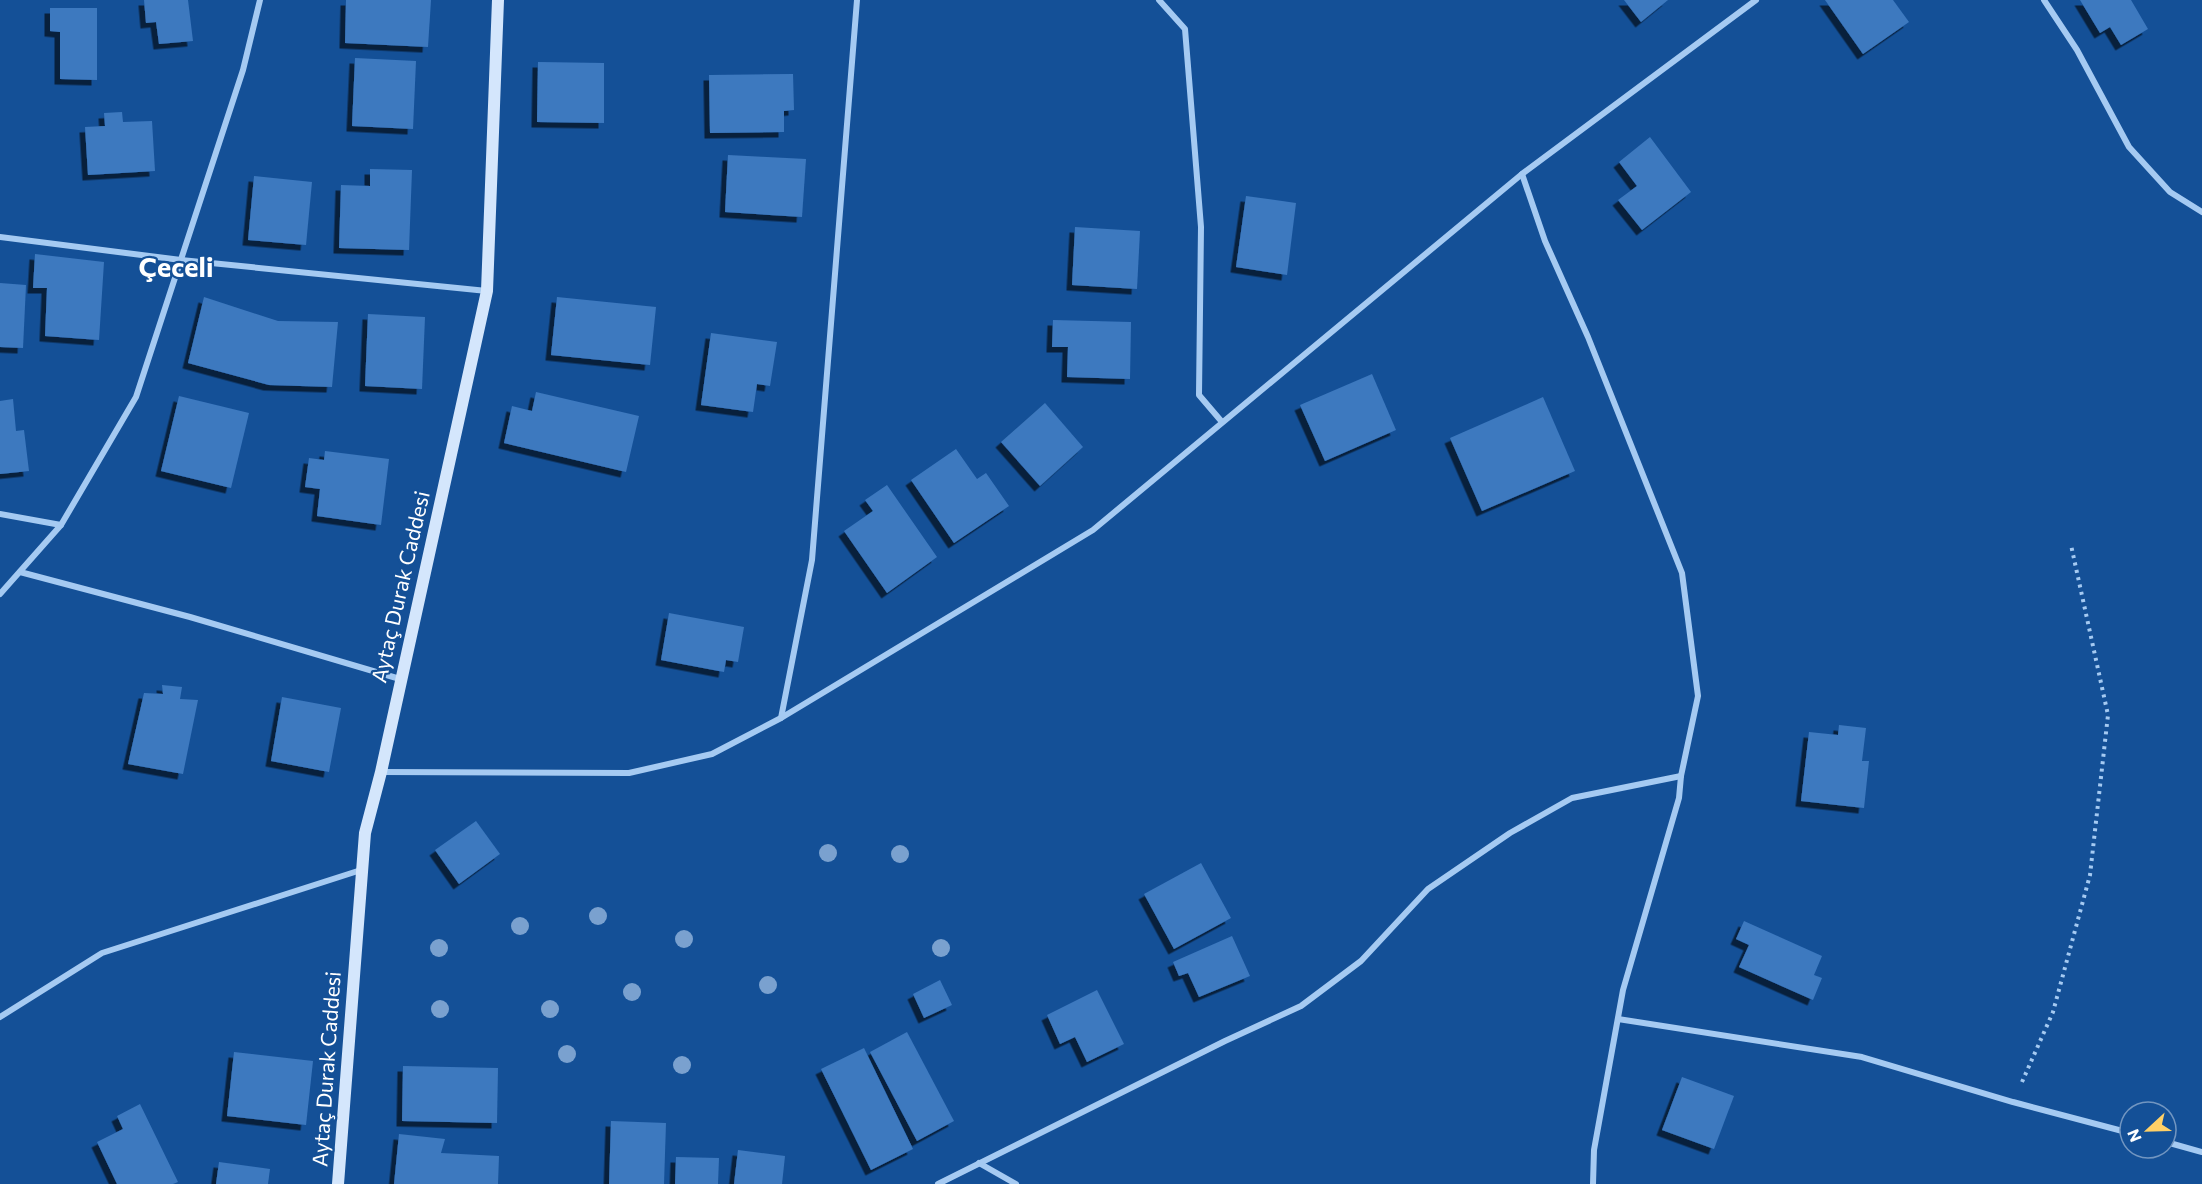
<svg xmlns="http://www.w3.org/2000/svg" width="2202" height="1184" font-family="Commissioner,sans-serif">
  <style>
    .building { fill: #3d79bf; filter: url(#shadow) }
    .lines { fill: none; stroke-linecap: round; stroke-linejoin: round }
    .path { stroke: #a5caf2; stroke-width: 4; stroke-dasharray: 3 4.5; stroke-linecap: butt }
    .street { stroke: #a5caf2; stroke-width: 6 }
    .secondary { stroke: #d4e6fc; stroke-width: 12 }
    .tree { fill: #7aa1cf }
    .labels { text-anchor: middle; stroke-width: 4.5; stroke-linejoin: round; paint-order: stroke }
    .street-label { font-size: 21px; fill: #fff; stroke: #145097 }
    .district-label { font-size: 27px; font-weight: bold; fill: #fff; stroke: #145097 }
  </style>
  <defs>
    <filter id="shadow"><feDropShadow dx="-5.5" dy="5.5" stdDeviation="0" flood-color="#0009"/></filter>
  </defs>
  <rect width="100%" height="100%" fill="#145097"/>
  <g class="building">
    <polygon points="144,0 188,0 193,41 159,44 156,22 146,23"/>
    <polygon points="346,0 431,0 428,47 345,43"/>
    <polygon points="1624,0 1668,0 1641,22"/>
    <polygon points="1825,0 1893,0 1909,22 1863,54"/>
    <polygon points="2080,0 2131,0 2148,29 2121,45 2110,27 2100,33"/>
    <polygon points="50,8 97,8 97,80 60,79 60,32 50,31"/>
    <polygon points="355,58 416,61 413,129 352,126"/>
    <polygon points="538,62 604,63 604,123 537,122"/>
    <polygon points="793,74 794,110 784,111 784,132 710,133 709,75"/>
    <polygon points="122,112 123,122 152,121 155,171 88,175 85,127 105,126 104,113"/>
    <polygon points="1650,137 1691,192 1642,230 1618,200 1637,186 1619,162"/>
    <polygon points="728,155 806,159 802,217 725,212"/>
    <polygon points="370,169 412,170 409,250 339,248 341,185 370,186"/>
    <polygon points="254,176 312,182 306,245 248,240"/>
    <polygon points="1246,196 1296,203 1287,275 1236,267"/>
    <polygon points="1075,227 1140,231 1137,289 1072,285"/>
    <polygon points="35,254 104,262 99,340 45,336 47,288 33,288"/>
    <polygon points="0,283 26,285 23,348 0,347"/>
    <polygon points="204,297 278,321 338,322 332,387 269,385 188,363"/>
    <polygon points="557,297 656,307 650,365 551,355"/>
    <polygon points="368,314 425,317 422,389 365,386"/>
    <polygon points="1053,320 1131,322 1130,379 1067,377 1068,347 1052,347"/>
    <polygon points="711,333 777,342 770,386 757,384 753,412 701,405"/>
    <polygon points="1372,374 1396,430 1325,461 1300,405"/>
    <polygon points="536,392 639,416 626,472 504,443 512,406 532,411"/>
    <polygon points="179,396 249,413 231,488 161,471"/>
    <polygon points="1543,397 1575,471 1482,511 1450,438"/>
    <polygon points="13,399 16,431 24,430 29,471 0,474 0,401"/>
    <polygon points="1045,403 1083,447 1040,486 1001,442"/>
    <polygon points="956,449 977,479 986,473 1009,506 954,543 911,480"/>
    <polygon points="325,451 389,459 381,525 317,516 320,489 305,487 309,458 324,460"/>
    <polygon points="887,485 937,557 887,593 844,531 873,511 865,500"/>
    <polygon points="669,613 744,627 738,662 726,660 724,672 661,660"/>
    <polygon points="162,685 182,687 180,699 198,700 183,774 128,764 144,693 163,694"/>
    <polygon points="282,697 341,708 329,772 271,761"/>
    <polygon points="1839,725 1866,728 1862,761 1869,761 1864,808 1801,801 1809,732 1838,735"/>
    <polygon points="476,821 500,854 459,884 435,850"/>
    <polygon points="1201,863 1231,918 1174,949 1144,894"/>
    <polygon points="1744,921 1822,956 1814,975 1822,978 1813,1000 1739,967 1749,945 1736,939"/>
    <polygon points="1232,936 1250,976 1199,997 1188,973 1179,976 1173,962"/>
    <polygon points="940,980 952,1005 924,1018 913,994"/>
    <polygon points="1097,990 1124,1044 1087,1062 1075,1037 1060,1044 1047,1015"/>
    <polygon points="907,1032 954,1121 917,1141 870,1052"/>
    <polygon points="864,1048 913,1149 871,1170 821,1069"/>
    <polygon points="234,1052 313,1061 306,1125 227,1116"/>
    <polygon points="403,1066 498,1068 497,1123 402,1121"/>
    <polygon points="1682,1077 1734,1096 1714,1149 1662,1130"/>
    <polygon points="140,1104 178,1182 173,1184 117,1184 97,1142 123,1129 117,1116"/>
    <polygon points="611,1121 666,1123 664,1184 609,1184"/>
    <polygon points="399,1134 445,1139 441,1153 499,1156 498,1184 394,1184"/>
    <polygon points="738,1150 785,1156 782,1184 734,1184"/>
    <polygon points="676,1157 719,1158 718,1184 675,1184"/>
    <polygon points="219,1162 270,1169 268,1184 216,1184"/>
  </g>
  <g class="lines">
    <polyline class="path" points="2022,1082 2053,1012 2090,875 2108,715 2071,545"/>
    <g class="street">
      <polyline points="1159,0 1185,29 1201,227 1199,395 1222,422"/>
      <polyline points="2044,0 2077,50 2129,147 2170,192 2202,212"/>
      <polyline points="1522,174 1545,241 1588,337 1682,573 1698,696 1681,776 1679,798 1623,990 1594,1150 1593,1184"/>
      <polyline points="0,237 181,260 487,291"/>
      <polyline points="0,514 61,525"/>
      <polyline points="20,572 190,617 400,679"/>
      <polyline points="0,594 61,525 136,397 243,70 260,0"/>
      <polyline points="781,718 812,560 857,0"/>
      <polyline points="381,772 629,773 712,754 781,718 1093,530 1522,174 1756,0"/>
      <polyline points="0,1017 102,953 361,870"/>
      <polyline points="1618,1019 1862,1057 2013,1102 2130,1133"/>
      <polyline points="2166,1142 2202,1152"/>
      <polyline points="979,1163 1016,1184"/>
      <polyline points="938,1184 1225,1041 1301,1006 1361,961 1428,889 1510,833 1572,798 1681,776"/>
    </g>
    <polyline class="secondary" points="338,1184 365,833 381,772 487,291 498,0"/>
  </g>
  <g class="tree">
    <circle cx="828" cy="853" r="9"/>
    <circle cx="900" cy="854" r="9"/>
    <circle cx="598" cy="916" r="9"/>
    <circle cx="520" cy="926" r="9"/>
    <circle cx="684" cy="939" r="9"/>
    <circle cx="439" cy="948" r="9"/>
    <circle cx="941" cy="948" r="9"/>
    <circle cx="768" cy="985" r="9"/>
    <circle cx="632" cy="992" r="9"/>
    <circle cx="440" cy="1009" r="9"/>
    <circle cx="550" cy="1009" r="9"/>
    <circle cx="567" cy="1054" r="9"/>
    <circle cx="682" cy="1065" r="9"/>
  </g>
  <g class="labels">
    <g class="street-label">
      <text transform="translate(401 587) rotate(-77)" y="7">Aytaç Durak Caddesi</text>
      <text transform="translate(327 1069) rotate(-86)" y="7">Aytaç Durak Caddesi</text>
    </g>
    <g class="district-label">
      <text x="176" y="277">Çeceli</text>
    </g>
  </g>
  <g transform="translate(2148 1130) rotate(248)"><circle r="28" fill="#145097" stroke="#7296c1" stroke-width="1.5"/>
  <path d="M0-4.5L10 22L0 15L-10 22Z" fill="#ffd067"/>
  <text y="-9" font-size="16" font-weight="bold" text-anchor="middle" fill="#ffffff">N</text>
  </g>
</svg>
